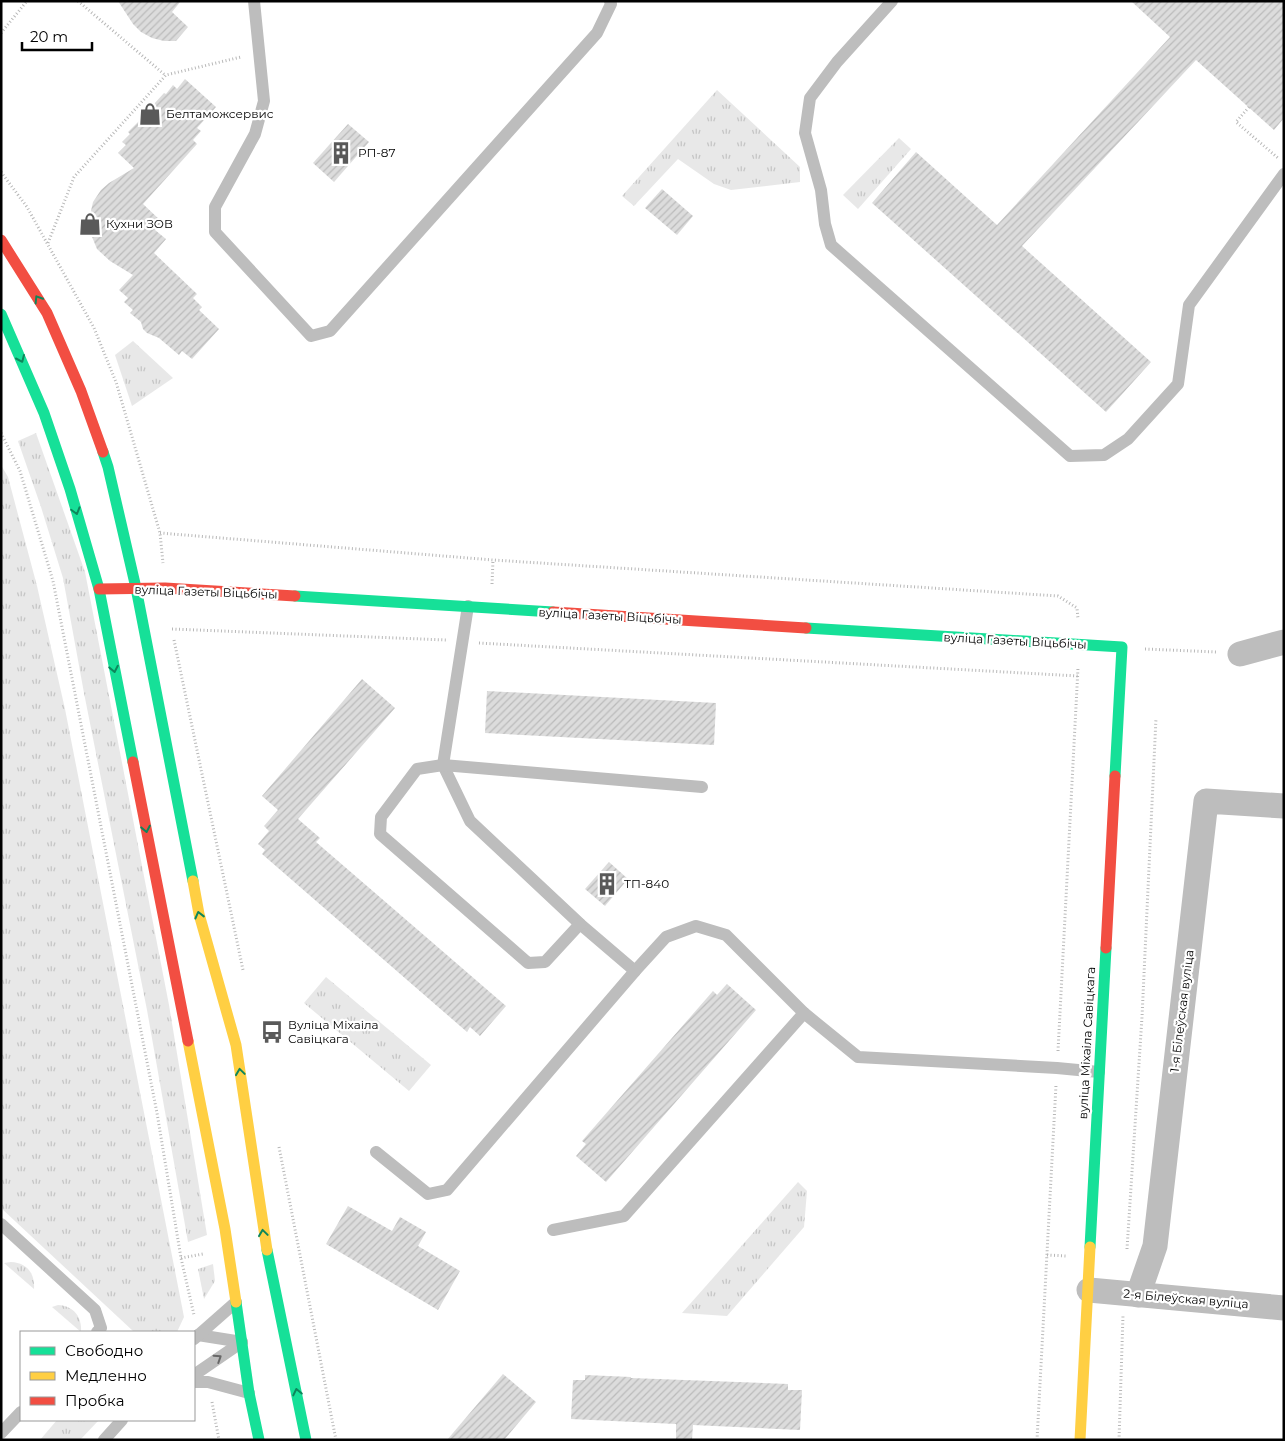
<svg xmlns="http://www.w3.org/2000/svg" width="1285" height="1441" font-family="Montserrat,sans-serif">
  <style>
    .grass { fill: url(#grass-tufts) }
    .building { fill: url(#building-hatch) }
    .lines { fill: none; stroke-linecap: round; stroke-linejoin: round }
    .path { stroke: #b8b8b8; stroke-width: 3; stroke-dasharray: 1 2.5; stroke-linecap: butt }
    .lane { stroke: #bdbdbd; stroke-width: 12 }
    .street { stroke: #bdbdbd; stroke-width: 25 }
    .fast { stroke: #16e098; stroke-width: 11 }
    .slow { stroke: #ffcf43; stroke-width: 11 }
    .jam { stroke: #f24e42; stroke-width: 11 }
    .oneway { stroke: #0d865b }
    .oneway2 { stroke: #686868 }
    .labels { text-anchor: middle; stroke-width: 4.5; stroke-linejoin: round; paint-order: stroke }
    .poi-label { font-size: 12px; fill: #000; stroke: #fff; text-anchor: start }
    .street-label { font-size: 12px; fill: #000; stroke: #fff }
  </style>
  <defs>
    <pattern id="grass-tufts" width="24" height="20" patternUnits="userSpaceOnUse" patternTransform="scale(1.25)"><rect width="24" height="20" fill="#e8e8e8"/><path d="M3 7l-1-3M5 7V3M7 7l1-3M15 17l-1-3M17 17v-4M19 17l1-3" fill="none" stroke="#c5c5c5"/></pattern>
    <pattern id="building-hatch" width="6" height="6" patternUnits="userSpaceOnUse" patternTransform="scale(1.25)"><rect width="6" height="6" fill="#dcdcdc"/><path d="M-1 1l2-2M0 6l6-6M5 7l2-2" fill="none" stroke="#bbb"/></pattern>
  </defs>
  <rect width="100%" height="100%" fill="#fff"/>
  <g class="grass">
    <polygon points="717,90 800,167 800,182 731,190 714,184 678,159 634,206 622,196"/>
    <polygon points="899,138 911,149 858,209 843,195"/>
    <polygon points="133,341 173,378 132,406 115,355"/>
    <polygon points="36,433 85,572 169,1005 207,1235 188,1242 147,1010 84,693 63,578 41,507 18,441"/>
    <polygon points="1,465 8,477 37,586 65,709 184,1317 177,1332 133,1332 133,1331 1,1208"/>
    <polygon points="326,977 431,1065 409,1091 304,1003"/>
    <polygon points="798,1182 807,1191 804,1227 727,1316 682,1313"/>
    <path d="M 11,1262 C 27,1263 35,1273 34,1289 L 4,1263 Z"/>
    <polygon points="213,1264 215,1281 204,1299 198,1269"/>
    <path d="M 58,1305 C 74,1306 82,1317 81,1332 L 52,1307 Z"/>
    <polygon points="57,1420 99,1420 80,1440 40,1440"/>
  </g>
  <g class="building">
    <polygon points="118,1 181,1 172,12 188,27 176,41 164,41 152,38 141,32 133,24"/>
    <polygon points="1131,1 1284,1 1284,118 1274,130 1196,60 1022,246 1151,362 1106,412 872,203 916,152 997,225 1170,37"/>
    <polygon points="185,79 216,107 197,128 201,131 193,140 197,144 143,204 162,222 155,230 166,239 154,253 197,294 193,298 202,307 199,310 219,329 192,359 182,351 179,355 159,338 147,333 143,329 141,322 130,313 133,310 124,302 128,298 119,290 133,275 110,261 97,249 86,222 89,220 93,202 101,190 109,183 134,168 118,153 126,145 122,142 130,134 128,132 139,121 142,112 147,107 154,104 164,93 166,94 173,85 177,89"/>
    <polygon points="348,124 369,142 334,182 313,163"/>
    <polygon points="662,189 693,216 677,235 645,208"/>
    <polygon points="362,679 395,708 298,819 320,838 316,842 506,1006 480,1036 470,1027 467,1032 262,854 265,850 258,844 269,831 264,826 278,810 262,796"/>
    <polygon points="487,691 716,703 714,745 485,733"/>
    <polygon points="609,862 628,879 605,906 585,889"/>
    <polygon points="727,984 756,1010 606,1182 576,1156 586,1144 582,1141 713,991 717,995"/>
    <polygon points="348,1206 392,1231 400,1217 426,1232 418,1246 460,1271 438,1310 326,1244"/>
    <polygon points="503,1374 536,1402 504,1440 447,1440"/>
    <polygon points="585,1375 631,1377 631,1378 788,1384 788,1390 802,1390 800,1430 693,1425 692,1440 676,1440 676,1424 571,1419 573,1380 585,1380"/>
  </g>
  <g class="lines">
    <g class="path">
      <polyline points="78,1 165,75"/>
      <polyline points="1,33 27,1"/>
      <polyline points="1249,107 1236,122 1278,158"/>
      <polyline points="1,172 27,207 94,328 116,382 160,533 163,563"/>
      <polyline points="48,243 74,177 166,75 241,57"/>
      <polyline points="1,433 20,471 53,581 157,1113 181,1258 194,1315"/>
      <polyline points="160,533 493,560 1058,596 1077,608 1078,619"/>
      <polyline points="492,584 493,560"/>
      <polyline points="172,629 446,640"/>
      <polyline points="174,640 243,970"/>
      <polyline points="479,643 1078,676"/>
      <polyline points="1145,649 1216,652"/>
      <polyline points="1058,1051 1078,668"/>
      <polyline points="279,1147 336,1440"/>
      <polyline points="1127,1249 1142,1017 1156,718"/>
      <polyline points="1047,1255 1066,1256"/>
      <polyline points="181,1258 203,1254"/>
      <polyline points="212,1402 219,1440"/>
      <polyline points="1037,1440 1056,1085"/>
      <polyline points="1119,1440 1123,1315"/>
    </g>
    <g class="lane">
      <polyline points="254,1 264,101 255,134 215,207 215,232 311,336 330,331 597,33 611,4 610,1"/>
      <polyline points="892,1 837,62 810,98 805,133 821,190 825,224 831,245 1070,456 1104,455 1128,439 1178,384 1189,305 1284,174"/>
      <polyline points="468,606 443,765 470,821 580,924 635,971"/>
      <polyline points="580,924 545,962 528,963 380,834 381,817 417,769 443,765 702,787"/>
      <polyline points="376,1152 428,1194 447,1190 635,971 666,937 696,926 726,935 804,1013"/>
      <polyline points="1,1224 95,1310 101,1328 97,1332"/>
      <polyline points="553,1230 624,1216 804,1013 858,1057 1057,1068 1099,1072"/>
      <polyline points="198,1335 242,1342"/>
      <polyline points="194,1339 236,1302"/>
      <polyline points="194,1375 242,1342"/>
      <polyline points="194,1382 208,1382 249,1393"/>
      <polyline points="1,1433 21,1412"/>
      <polyline points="104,1440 122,1420"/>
    </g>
    <g class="street">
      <polyline points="1240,654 1284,642"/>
      <polyline points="1089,1290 1284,1308"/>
      <polyline points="1138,1295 1155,1246 1206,801 1284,806"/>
    </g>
    <g class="fast">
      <polyline points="1,314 44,413 70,489 99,589 133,762"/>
      <polyline points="103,452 108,467 136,588 193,881"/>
      <polyline points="295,596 553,612"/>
      <polyline points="806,628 1122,647 1115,776"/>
      <polyline points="1090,1247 1106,948"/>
      <polyline points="267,1250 306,1440"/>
      <polyline points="236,1302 249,1393 259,1440"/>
    </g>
    <g class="slow">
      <polyline points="193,881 199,914 236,1045 267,1250"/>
      <polyline points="188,1041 225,1229 236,1302"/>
      <polyline points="1080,1440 1090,1247"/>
    </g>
    <g class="jam">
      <polyline points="1,240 47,313 81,391 103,452"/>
      <polyline points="99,589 165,588 295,596"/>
      <polyline points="553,612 806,628"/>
      <polyline points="133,762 188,1041"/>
      <polyline points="1106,948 1115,776"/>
    </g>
  </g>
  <defs><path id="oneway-chevron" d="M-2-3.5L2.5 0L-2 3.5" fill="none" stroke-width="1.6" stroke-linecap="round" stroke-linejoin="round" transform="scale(1.25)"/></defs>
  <g class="oneway">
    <use href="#oneway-chevron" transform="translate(38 299) rotate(-122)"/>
    <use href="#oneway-chevron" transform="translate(21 359) rotate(66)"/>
    <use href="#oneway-chevron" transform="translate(76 511) rotate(74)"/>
    <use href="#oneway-chevron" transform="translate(114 669) rotate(79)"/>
    <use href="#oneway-chevron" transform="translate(146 829) rotate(79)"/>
    <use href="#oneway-chevron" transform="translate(199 915) rotate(-104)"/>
    <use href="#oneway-chevron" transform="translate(240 1072) rotate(-98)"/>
    <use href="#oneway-chevron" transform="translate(263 1233) rotate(-98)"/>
    <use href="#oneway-chevron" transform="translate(297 1392) rotate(-102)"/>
  </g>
  <use class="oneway2" href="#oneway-chevron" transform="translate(218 1358) rotate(-33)"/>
  <defs>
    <symbol id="shop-bare" viewBox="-9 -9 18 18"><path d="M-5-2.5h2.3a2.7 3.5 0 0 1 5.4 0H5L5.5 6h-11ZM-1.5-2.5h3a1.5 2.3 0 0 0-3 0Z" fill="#595959" stroke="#fff" stroke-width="2.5" paint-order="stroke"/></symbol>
    <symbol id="building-bare" viewBox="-9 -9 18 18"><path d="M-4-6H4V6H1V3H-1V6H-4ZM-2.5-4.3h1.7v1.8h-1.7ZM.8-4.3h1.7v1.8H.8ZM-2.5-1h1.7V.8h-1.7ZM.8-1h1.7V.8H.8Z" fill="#595959" stroke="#fff" stroke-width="2.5" paint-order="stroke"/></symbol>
    <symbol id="bus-bare" viewBox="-9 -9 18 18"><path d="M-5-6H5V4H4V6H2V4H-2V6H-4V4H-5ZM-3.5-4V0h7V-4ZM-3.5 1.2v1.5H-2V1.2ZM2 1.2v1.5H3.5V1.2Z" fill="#595959" stroke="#fff" stroke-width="2.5" paint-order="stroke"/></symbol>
  </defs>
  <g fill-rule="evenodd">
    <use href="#shop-bare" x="134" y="98" width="32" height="32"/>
    <use href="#building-bare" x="325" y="137" width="32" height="32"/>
    <use href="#shop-bare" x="74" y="208" width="32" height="32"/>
    <use href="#building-bare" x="591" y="868" width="32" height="32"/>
    <use href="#bus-bare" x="256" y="1016" width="32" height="32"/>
  </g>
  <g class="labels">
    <g class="poi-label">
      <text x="166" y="118">Белтаможсервис</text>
      <text x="358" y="157">РП-87</text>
      <text x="106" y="228">Кухни ЗОВ</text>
      <text x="624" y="888">ТП-840</text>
      <text x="288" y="1029">Вуліца Міхаіла<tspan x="288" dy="14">Савіцкага</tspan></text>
    </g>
    <g class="street-label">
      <text transform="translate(206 592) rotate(2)" y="4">вуліца Газеты Віцьбічы</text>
      <text transform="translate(610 616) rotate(3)" y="4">вуліца Газеты Віцьбічы</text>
      <text transform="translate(1015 641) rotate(3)" y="4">вуліца Газеты Віцьбічы</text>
      <text transform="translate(1182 1011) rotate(-83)" y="4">1-я Білеўская вуліца</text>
      <text transform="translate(1087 1043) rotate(-87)" y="4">вуліца Міхаіла Савіцкага</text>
      <text transform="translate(1186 1299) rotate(5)" y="4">2-я Білеўская вуліца</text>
    </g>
  </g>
  <rect width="1285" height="1441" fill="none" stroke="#000000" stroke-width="5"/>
  <rect x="20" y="1331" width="175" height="90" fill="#ffffff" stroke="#999999"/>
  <rect x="30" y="1347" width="25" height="8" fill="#16e098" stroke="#999999"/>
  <text x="65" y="1356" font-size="15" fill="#000000">Свободно</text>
  <rect x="30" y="1372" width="25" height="8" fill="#ffcf43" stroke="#999999"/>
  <text x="65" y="1381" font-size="15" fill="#000000">Медленно</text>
  <rect x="30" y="1397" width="25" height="8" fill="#f24e42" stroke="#999999"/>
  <text x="65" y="1406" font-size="15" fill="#000000">Пробка</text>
  <path d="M22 42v8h70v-8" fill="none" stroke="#000000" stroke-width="2.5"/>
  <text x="30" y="42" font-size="15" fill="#000000" stroke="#ffffff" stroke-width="4" paint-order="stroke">20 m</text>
</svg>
